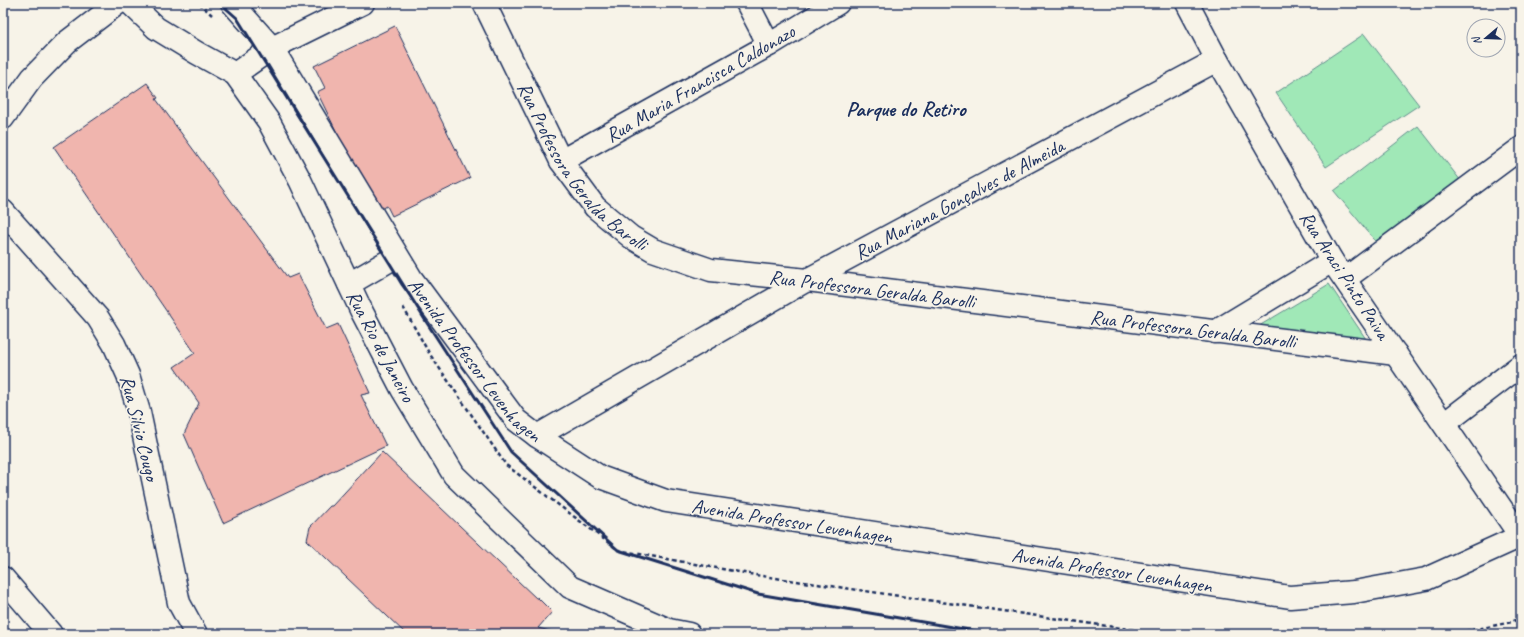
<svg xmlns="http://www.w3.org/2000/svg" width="1524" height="637" font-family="Caveat,sans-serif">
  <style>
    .green { fill: #a0e8b7; stroke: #5e8c8a }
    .building { fill: #f0b5ae; stroke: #1b2f5e }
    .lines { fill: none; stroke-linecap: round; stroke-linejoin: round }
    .street-casing { stroke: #1b2f5e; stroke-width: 25 }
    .path { stroke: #1b2f5e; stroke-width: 2.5; stroke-dasharray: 4 3; stroke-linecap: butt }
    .street { stroke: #f7f3e8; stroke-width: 22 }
    .rail { stroke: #1b2f5e; stroke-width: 3 }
    .labels { text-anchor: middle; stroke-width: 3.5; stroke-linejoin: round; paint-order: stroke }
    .street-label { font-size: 20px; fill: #1b2f5e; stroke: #f7f3e8 }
    .neighbourhood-label { font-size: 21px; font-weight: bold; fill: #1b2f5e; stroke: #f7f3e8 }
  </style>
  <rect width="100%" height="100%" fill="#f7f3e8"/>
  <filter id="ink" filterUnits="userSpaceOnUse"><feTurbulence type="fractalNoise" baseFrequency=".025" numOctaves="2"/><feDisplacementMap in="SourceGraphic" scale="8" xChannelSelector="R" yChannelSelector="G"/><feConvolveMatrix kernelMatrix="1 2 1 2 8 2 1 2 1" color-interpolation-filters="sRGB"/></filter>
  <g filter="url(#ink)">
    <g class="green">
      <polygon points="1364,34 1419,105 1326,167 1276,93"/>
      <polygon points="1418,126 1461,181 1378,244 1334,191"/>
      <polygon points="1329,284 1366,339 1259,326"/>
    </g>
    <g class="building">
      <polygon points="395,26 470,178 392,216 387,206 376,212 317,92 325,88 314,66"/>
      <polygon points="147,83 158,98 156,99 288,278 298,274 326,329 338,324 370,393 361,395 386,446 223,523 184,434 199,403 174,367 195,353 54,147"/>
      <polygon points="382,452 537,599 537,597 552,612 538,628 562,634 406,634 307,540 310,527 330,506 332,506"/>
    </g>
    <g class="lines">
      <defs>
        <g id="street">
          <polyline points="130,3 156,28 197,53 235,74 269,122 300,180 362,312 402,389 454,475 570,587 669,630 689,634"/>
          <path id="s1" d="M 232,3 L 272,48 L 411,278 L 516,420 L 537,436 L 600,477 L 666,501 L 1290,597 L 1354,592 L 1426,579 L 1521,536"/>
          <path id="s2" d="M 484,3 L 561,161 L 595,207 L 631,237 L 653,250 L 711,270 L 807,280 L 1396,354"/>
          <polyline points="747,3 769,45"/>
          <polyline points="1187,3 1217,60 1332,261 1521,537"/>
          <polyline points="235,74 272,48 363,3"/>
          <polyline points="3,118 32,78 67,42 118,3"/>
          <polyline points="561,161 769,45 838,3"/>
          <polyline points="3,211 98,318 114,344 128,375 139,412 179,603 196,634"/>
          <polyline points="1345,279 1521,148"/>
          <polyline points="349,284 397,256"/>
          <polyline points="1215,332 1332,261"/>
          <polyline points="1444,424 1521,365"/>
          <polyline points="537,436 807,280 1217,60"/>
          <polyline points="3,578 51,634"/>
        </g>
      </defs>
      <use href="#street" class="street-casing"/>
      <g class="path">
        <polyline points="199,3 212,15"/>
        <polyline points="403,307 429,353 506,465 618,550 755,575 1162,634"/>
        <polyline points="1452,634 1512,622 1521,617"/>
      </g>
      <use href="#street" class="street"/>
      <polyline class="rail" points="220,3 237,18 427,323 511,452 618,550 758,594 993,634"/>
    </g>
  </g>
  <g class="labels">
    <g class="street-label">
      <text transform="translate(700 83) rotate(-30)" y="7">Rua Maria Francisca Caldonazo</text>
      <text dy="7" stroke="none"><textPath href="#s2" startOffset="193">Rua Professora Geralda Barolli</textPath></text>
      <text transform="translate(959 199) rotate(-28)" y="7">Rua Mariana Gonçalves de Almeida</text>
      <text transform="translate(1345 275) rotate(57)" y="7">Rua Araci Pinto Paiva</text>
      <text transform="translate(872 289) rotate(7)" y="7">Rua Professora Geralda Barolli</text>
      <text transform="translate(1193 329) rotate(7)" y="7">Rua Professora Geralda Barolli</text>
      <text transform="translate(381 346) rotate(62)" y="7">Rua Rio de Janeiro</text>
      <text dy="7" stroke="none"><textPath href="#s1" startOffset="433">Avenida Professor Levenhagen</textPath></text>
      <text transform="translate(140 428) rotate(76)" y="7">Rua Silvio Cougo</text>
      <text transform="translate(792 521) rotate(9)" y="7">Avenida Professor Levenhagen</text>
      <text transform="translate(1112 570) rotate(9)" y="7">Avenida Professor Levenhagen</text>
    </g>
    <g class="neighbourhood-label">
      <text x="906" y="116">Parque do Retiro</text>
    </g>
  </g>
  <rect width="1524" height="637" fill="none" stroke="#f7f3e8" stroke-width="16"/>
  <rect x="8" y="8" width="1508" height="621" fill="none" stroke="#1b2f5e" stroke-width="1.5" filter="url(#ink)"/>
  <g transform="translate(1486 38) rotate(251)"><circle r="19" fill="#f7f3e8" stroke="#9fa5b1"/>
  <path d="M0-3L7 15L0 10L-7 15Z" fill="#1b2f5e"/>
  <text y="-6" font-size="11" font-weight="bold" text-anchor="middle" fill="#1b2f5e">N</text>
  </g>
</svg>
